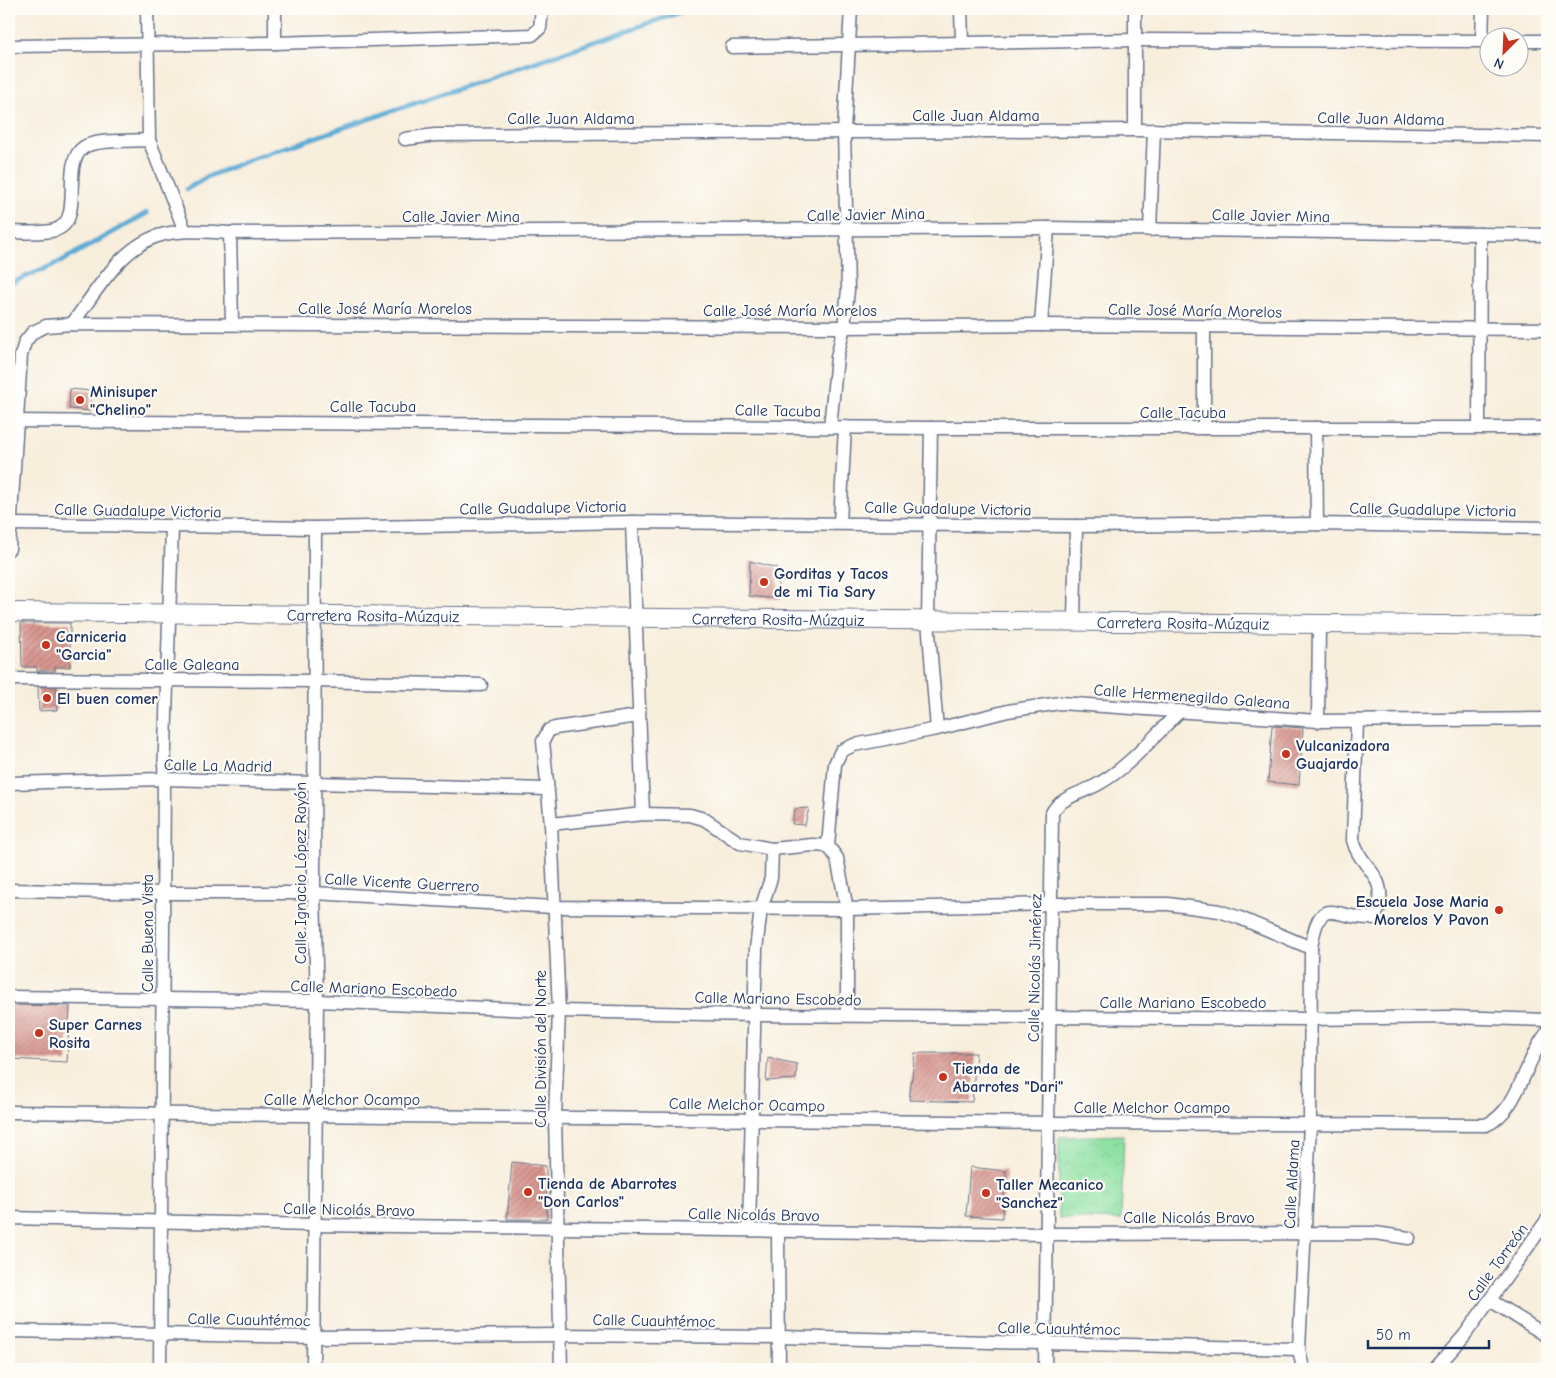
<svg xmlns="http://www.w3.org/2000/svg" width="1556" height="1378" font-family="'Comic Neue',sans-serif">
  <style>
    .park { fill: url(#park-crowns); stroke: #548880 }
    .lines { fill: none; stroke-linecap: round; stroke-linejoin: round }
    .stream { stroke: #5babd6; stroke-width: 5 }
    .building { fill: url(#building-hatch) }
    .street-casing { stroke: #68728a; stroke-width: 15 }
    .secondary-casing { stroke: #68728a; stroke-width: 20 }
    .street { stroke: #fff; stroke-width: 12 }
    .secondary { stroke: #fff; stroke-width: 18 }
    .poi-dot { fill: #c8321e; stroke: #fdfcf7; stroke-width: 2 }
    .labels { text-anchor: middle; stroke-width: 4.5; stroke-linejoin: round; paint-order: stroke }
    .street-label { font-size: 16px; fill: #1b2f5e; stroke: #fdfcf7 }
    .poi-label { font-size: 16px; font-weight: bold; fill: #1b2f5e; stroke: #fdfcf7; text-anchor: start }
  </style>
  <defs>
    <pattern id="park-crowns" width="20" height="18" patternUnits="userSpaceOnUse" patternTransform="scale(1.25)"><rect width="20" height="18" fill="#8de1a2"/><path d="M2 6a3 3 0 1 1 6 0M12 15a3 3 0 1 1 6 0" fill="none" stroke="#79c18e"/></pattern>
    <pattern id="building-hatch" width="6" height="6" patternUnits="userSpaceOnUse" patternTransform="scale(1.25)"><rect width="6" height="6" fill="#d99790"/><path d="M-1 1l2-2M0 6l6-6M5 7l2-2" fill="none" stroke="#af7c79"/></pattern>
  </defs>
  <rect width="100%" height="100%" fill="#fdfcf7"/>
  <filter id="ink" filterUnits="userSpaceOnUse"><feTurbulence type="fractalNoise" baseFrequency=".02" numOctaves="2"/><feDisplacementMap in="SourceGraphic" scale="10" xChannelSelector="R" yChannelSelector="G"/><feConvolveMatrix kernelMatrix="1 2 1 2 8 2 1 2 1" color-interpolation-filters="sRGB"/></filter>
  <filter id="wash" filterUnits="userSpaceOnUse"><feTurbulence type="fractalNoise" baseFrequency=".0096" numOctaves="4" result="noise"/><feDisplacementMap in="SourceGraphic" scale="20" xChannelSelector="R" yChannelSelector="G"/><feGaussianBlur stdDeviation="1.12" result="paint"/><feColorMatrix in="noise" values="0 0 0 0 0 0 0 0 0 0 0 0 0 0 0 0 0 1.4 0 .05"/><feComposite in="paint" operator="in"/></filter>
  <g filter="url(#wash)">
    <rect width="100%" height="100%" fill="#f8eedc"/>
    <polygon class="park" points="1124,1135 1121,1220 1059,1218 1059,1137"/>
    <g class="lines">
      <g class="stream">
        <polyline points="187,189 207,177 249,160 690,9"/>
        <polyline points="9,284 60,262 147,213"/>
      </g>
    </g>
    <g id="blocks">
      <g class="building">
        <polygon points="70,389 92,391 90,411 69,409"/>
        <polygon points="750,561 777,568 779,599 749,596"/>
        <polygon points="21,623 70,623 70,667 55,667 55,671 37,671 37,667 22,667"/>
        <polygon points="38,687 56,687 57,710 39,711"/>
        <polygon points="1272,726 1303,728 1299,785 1268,782"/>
        <polygon points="809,808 805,825 792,824 795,809"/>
        <polygon points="9,1005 70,1006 67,1062 9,1059"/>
        <polygon points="915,1053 976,1053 972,1102 909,1100"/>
        <polygon points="768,1058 797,1064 796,1079 766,1081"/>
        <polygon points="512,1162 546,1166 547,1219 507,1219"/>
        <polygon points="970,1167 1006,1171 1002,1218 966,1216"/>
      </g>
    </g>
  </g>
  <g filter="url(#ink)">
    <use href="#blocks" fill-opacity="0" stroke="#68728a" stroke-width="1"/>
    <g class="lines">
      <defs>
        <g id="street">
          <polyline points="147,9 149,140 185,231"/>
          <polyline points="961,9 962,42"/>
          <polyline points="1482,41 1483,9"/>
          <polyline points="1518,41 1547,41"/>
          <polyline points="275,43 275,9"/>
          <polyline points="9,46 275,43 532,35 540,28 542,9"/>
          <polyline points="732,47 1135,40 1488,41"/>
          <polyline points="1135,130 1135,9"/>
          <polyline points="405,139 435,135 1135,130 1547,136"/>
          <polyline points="1150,230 1154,130"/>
          <path d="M 9,232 C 23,232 42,234 55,230 C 86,221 59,164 84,147 C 96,139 134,141 149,140"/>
          <polyline points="230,233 232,323"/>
          <path d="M 72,324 C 97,291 122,243 165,234 C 186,229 209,232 230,233 L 1048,228 L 1547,235"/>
          <polyline points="1041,325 1048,228"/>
          <polyline points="1204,327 1204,428"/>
          <polyline points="9,421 931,428 1547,428"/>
          <polyline points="830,427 837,357 844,327 848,290 844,131 851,9"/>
          <polyline points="1479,427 1480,234"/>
          <polyline points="931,428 928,621 937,729"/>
          <polyline points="1316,428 1317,524"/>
          <polyline points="632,522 643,814"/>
          <polyline points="840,523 845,427"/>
          <polyline points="10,524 315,528 632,522 1076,526 1317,524 1547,528"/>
          <polyline points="9,549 21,355 25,342 33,332 46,326 72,324 844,327 1041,325 1547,329"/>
          <polyline points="1074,622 1076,526"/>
          <polyline points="9,679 315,681 481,685"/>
          <polyline points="1318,721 1319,623"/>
          <polyline points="9,783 164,779 547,789"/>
          <polyline points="551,824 643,814 690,815 704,819 740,843 772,849"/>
          <polyline points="9,890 164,893 314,893 553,907 847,909 1051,904 1168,904 1219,911 1240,918 1311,948"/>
          <polyline points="9,997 317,1001 559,1011 753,1015 1311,1019 1450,1017 1547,1020"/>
          <polyline points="847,1015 847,909 837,858 828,846 835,764 841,751 854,745 937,729 1008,711 1060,703 1318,721 1547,719"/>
          <path d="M 9,1112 L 1048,1123 L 1486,1125 C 1519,1111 1525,1059 1547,1033"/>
          <polyline points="9,1218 314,1225 1047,1234 1375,1233 1409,1238"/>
          <polyline points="749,1230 756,949 761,909 771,878 772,849 813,845 828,846"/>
          <polyline points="778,1231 779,1369"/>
          <polyline points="1490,1300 1547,1336"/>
          <polyline points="9,1331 314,1337 560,1335 779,1337 1299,1349"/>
          <polyline points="160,1369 164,779 172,527"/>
          <polyline points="313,1369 317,1001 314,893 315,528"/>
          <polyline points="561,1369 555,1117 559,1011 551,824 543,741 549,730 555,728 638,716"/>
          <path d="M 1045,1369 L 1052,813 C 1059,797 1086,792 1100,783 C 1130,766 1155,735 1180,711"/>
          <path d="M 1303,1369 L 1299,1349 L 1310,1123 L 1311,948 C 1320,890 1334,920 1373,918 C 1378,913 1379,908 1380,900 C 1383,873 1358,864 1353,840 L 1357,721"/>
          <polyline points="1435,1369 1464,1336 1547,1220"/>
        </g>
        <g id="secondary">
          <path id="s1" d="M 9,612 L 1547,626"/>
        </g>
      </defs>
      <use href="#street" class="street-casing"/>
      <use href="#secondary" class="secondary-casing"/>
      <use href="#street" class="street"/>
      <use href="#secondary" class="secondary"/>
    </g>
  </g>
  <g class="poi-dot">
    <circle cx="80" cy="400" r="5"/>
    <circle cx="764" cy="582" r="5"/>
    <circle cx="46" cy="645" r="5"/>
    <circle cx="47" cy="698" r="5"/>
    <circle cx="1286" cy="754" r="5"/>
    <circle cx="1499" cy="910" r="5"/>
    <circle cx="39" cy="1033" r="5"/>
    <circle cx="943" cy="1077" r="5"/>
    <circle cx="528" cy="1192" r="5"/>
    <circle cx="986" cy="1193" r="5"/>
  </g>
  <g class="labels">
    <g class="street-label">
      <text x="976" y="121">Calle Juan Aldama</text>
      <text x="571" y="124">Calle Juan Aldama</text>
      <text transform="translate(1381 118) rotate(1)" y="6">Calle Juan Aldama</text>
      <text transform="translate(866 214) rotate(-1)" y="6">Calle Javier Mina</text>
      <text transform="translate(1271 215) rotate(1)" y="6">Calle Javier Mina</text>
      <text x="461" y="222">Calle Javier Mina</text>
      <text x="385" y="314">Calle José María Morelos</text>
      <text x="790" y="316">Calle José María Morelos</text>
      <text transform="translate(1195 310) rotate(1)" y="6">Calle José María Morelos</text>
      <text x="373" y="412">Calle Tacuba</text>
      <text transform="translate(778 410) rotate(1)" y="6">Calle Tacuba</text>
      <text x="1183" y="418">Calle Tacuba</text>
      <text transform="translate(543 507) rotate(-1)" y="6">Calle Guadalupe Victoria</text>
      <text transform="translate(948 508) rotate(1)" y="6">Calle Guadalupe Victoria</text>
      <text transform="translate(1433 509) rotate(1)" y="6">Calle Guadalupe Victoria</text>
      <text transform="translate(138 510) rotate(1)" y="6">Calle Guadalupe Victoria</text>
      <text dy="6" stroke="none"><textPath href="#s1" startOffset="364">Carretera Rosita-Múzquiz</textPath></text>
      <text dy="6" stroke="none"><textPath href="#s1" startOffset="769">Carretera Rosita-Múzquiz</textPath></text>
      <text dy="6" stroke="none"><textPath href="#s1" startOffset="1174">Carretera Rosita-Múzquiz</textPath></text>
      <text x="192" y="670">Calle Galeana</text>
      <text transform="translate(1192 696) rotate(4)" y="6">Calle Hermenegildo Galeana</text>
      <text transform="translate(218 765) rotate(1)" y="6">Calle La Madrid</text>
      <text transform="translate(300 873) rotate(-90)" y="6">Calle Ignacio López Rayón</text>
      <text transform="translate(402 882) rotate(3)" y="6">Calle Vicente Guerrero</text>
      <text transform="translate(147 933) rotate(-90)" y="6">Calle Buena Vista</text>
      <text transform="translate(1034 968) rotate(-89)" y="6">Calle Nicolás Jiménez</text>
      <text transform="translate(374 988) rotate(2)" y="6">Calle Mariano Escobedo</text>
      <text transform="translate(778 998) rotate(1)" y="6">Calle Mariano Escobedo</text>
      <text x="1183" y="1008">Calle Mariano Escobedo</text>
      <text transform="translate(540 1049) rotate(-90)" y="6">Calle División del Norte</text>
      <text x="342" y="1105">Calle Melchor Ocampo</text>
      <text transform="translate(747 1104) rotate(1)" y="6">Calle Melchor Ocampo</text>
      <text x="1152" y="1113">Calle Melchor Ocampo</text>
      <text transform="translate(1291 1184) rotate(-87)" y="6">Calle Aldama</text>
      <text transform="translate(349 1209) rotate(1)" y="6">Calle Nicolás Bravo</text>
      <text transform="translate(754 1214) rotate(1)" y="6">Calle Nicolás Bravo</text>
      <text x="1189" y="1223">Calle Nicolás Bravo</text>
      <text transform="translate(1497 1262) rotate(-54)" y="6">Calle Torreón</text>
      <text transform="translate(249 1319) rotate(1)" y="6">Calle Cuauhtémoc</text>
      <text transform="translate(654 1320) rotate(1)" y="6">Calle Cuauhtémoc</text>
      <text transform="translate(1059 1328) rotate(1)" y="6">Calle Cuauhtémoc</text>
    </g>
    <g class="poi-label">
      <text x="90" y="397">Minisuper<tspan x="90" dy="18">"Chelino"</tspan></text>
      <text x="774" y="579">Gorditas y Tacos<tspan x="774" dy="18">de mi Tia Sary</tspan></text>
      <text x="56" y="642">Carniceria<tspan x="56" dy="18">"Garcia"</tspan></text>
      <text x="57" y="704">El buen comer</text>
      <text x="1296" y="751">Vulcanizadora<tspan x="1296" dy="18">Guajardo</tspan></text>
      <text x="1489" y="907" text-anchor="end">Escuela Jose Maria<tspan x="1489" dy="18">Morelos Y Pavon</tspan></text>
      <text x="49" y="1030">Super Carnes<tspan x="49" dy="18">Rosita</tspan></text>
      <text x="953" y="1074">Tienda de<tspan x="953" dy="18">Abarrotes "Dari"</tspan></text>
      <text x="538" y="1189">Tienda de Abarrotes<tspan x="538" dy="18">"Don Carlos"</tspan></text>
      <text x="996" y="1190">Taller Mecanico<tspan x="996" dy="18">"Sanchez"</tspan></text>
    </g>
  </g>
  <rect width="1556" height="1378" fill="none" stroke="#fdfcf7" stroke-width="30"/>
  <g transform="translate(1504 52) rotate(204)"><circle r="24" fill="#fdfcf7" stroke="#a3aaba"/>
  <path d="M0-4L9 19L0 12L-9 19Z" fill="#c8321e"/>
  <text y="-8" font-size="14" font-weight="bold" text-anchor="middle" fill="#1b2f5e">N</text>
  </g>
  <path d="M1368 1340v8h121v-8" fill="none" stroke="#1b2f5e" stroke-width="2.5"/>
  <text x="1376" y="1340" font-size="15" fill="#1b2f5e" stroke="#fdfcf7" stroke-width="4" paint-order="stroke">50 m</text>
</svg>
